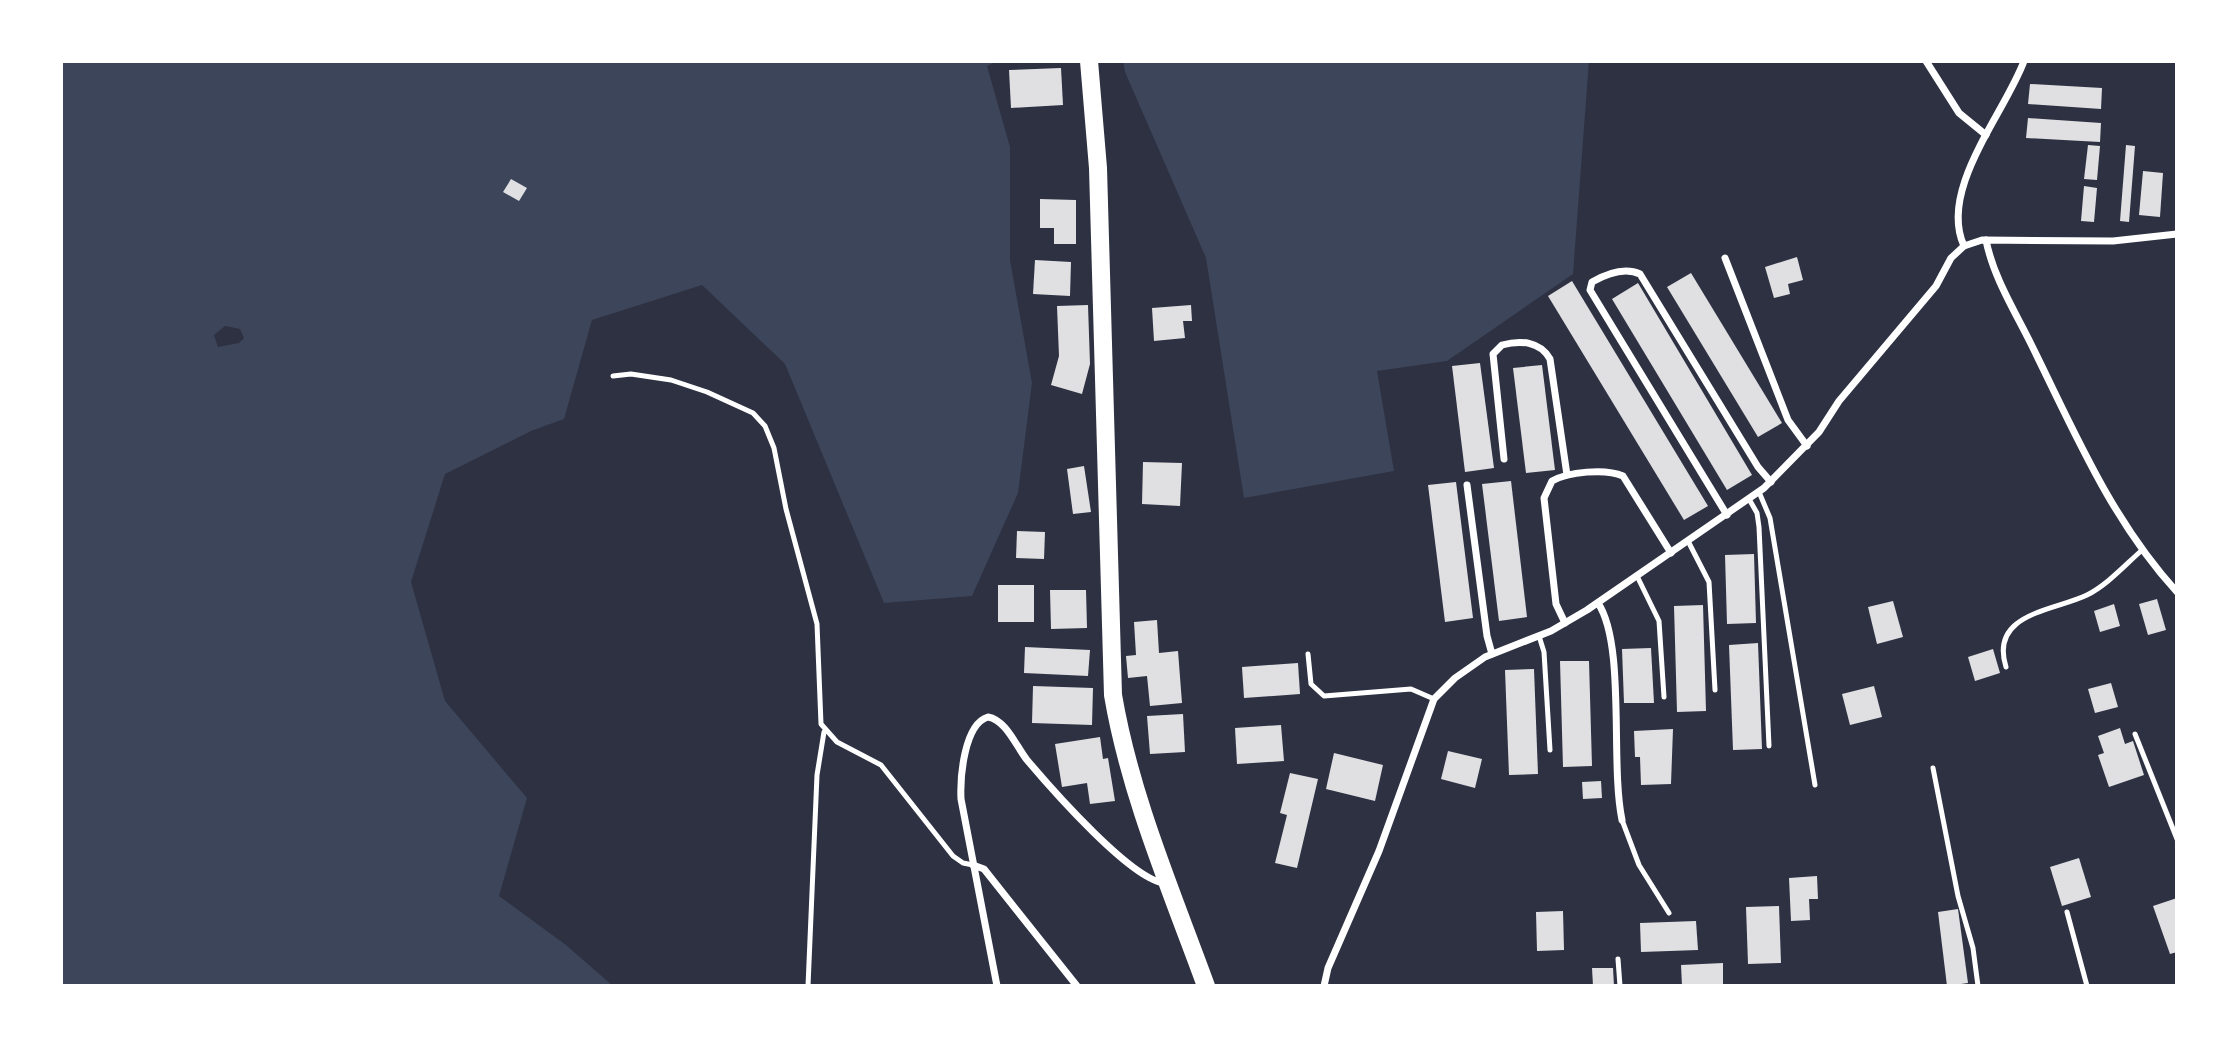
<svg xmlns="http://www.w3.org/2000/svg" width="2238" height="1047" font-family="'Archivo Narrow',sans-serif">
  <style>
    .green { fill: #3c4559; fill-rule: evenodd }
    .building { fill: #e0e0e3 }
    .lines { fill: none; stroke-linecap: round; stroke-linejoin: round }
    .service { stroke: #fff; stroke-width: 5 }
    .minor { stroke: #fff; stroke-width: 7 }
    .primary { stroke: #fff; stroke-width: 18 }
  </style>
  <rect width="100%" height="100%" fill="#2d3142"/>
  <g class="green">
    <path d="M 61,61 L 997,61 L 987,66 L 1010,147 L 1010,260 L 1032,383 L 1018,493 L 972,596 L 884,603 L 785,364 L 702,285 L 592,320 L 564,419 L 531,431 L 445,474 L 411,582 L 445,701 L 527,798 L 499,896 L 566,945 L 613,986 L 61,986 ZM 225,326 L 240,329 L 244,338 L 239,343 L 218,347 L 214,335 Z"/>
    <polygon points="1123,61 1589,61 1573,274 1447,361 1377,371 1394,471 1244,498 1206,258 1125,72"/>
  </g>
  <g class="building">
    <polygon points="1061,68 1063,105 1011,108 1009,70"/>
    <polygon points="2030,84 2102,88 2101,109 2028,104"/>
    <polygon points="2028,118 2101,123 2100,142 2026,138"/>
    <polygon points="2088,145 2100,146 2097,180 2084,179"/>
    <polygon points="2126,145 2135,146 2129,222 2120,221"/>
    <polygon points="2143,171 2163,173 2160,217 2139,215"/>
    <polygon points="511,179 527,188 519,201 503,192"/>
    <polygon points="2084,186 2097,188 2094,222 2081,221"/>
    <polygon points="1040,199 1076,200 1076,244 1054,244 1054,228 1040,228"/>
    <polygon points="1797,257 1803,280 1788,284 1790,294 1774,298 1765,267"/>
    <polygon points="1035,260 1071,262 1070,296 1033,294"/>
    <polygon points="1691,273 1782,423 1758,437 1667,287"/>
    <polygon points="1572,281 1708,506 1684,520 1548,296"/>
    <polygon points="1638,283 1752,475 1727,490 1612,299"/>
    <polygon points="1088,305 1090,364 1082,394 1051,385 1059,356 1057,306"/>
    <polygon points="1191,305 1192,321 1183,321 1185,338 1154,341 1152,308"/>
    <polygon points="1480,363 1494,468 1465,472 1452,366"/>
    <polygon points="1542,365 1555,470 1526,473 1513,368"/>
    <polygon points="1143,462 1182,463 1180,506 1142,504"/>
    <polygon points="1084,466 1091,512 1073,514 1067,469"/>
    <polygon points="1511,481 1527,617 1499,621 1482,484"/>
    <polygon points="1456,482 1473,618 1445,622 1428,485"/>
    <polygon points="1017,531 1045,532 1044,559 1016,558"/>
    <polygon points="1754,554 1756,623 1727,624 1725,555"/>
    <rect x="998" y="585" width="36" height="37"/>
    <polygon points="1050,590 1086,590 1087,628 1051,629"/>
    <polygon points="2157,599 2166,630 2148,635 2139,604"/>
    <polygon points="1893,601 1903,637 1877,644 1868,607"/>
    <polygon points="2114,604 2120,626 2100,632 2094,611"/>
    <polygon points="1703,605 1706,711 1677,712 1674,606"/>
    <polygon points="1157,620 1159,653 1178,651 1182,703 1150,706 1147,676 1128,678 1126,656 1136,655 1134,622"/>
    <polygon points="1758,643 1762,749 1733,750 1729,645"/>
    <polygon points="1025,647 1090,650 1088,676 1024,673"/>
    <polygon points="1651,648 1654,703 1624,703 1622,649"/>
    <polygon points="1993,649 2000,673 1975,681 1968,657"/>
    <polygon points="1560,661 1589,661 1592,766 1563,767"/>
    <polygon points="1298,663 1300,694 1244,698 1242,667"/>
    <polygon points="1534,669 1538,774 1509,775 1505,670"/>
    <polygon points="2111,683 2118,707 2095,713 2088,689"/>
    <polygon points="1033,686 1093,688 1092,725 1032,723"/>
    <polygon points="1874,686 1882,717 1850,725 1842,694"/>
    <polygon points="1183,714 1185,752 1150,754 1147,716"/>
    <polygon points="1281,725 1284,761 1237,764 1235,728"/>
    <polygon points="2120,728 2125,744 2133,741 2144,775 2109,787 2098,755 2104,753 2098,736"/>
    <polygon points="1673,729 1671,784 1641,785 1640,757 1635,757 1634,731"/>
    <polygon points="1100,737 1103,759 1108,758 1115,801 1090,804 1087,783 1062,787 1055,744"/>
    <polygon points="1448,751 1482,759 1475,788 1441,779"/>
    <polygon points="1334,753 1383,765 1375,801 1326,789"/>
    <polygon points="1290,773 1318,779 1297,868 1275,863 1287,815 1280,813"/>
    <polygon points="1601,781 1602,798 1583,799 1582,782"/>
    <polygon points="2079,858 2091,897 2062,906 2050,867"/>
    <polygon points="1817,876 1818,899 1809,899 1810,920 1791,921 1789,878"/>
    <polygon points="2177,898 2177,952 2170,954 2153,906"/>
    <polygon points="1779,906 1781,963 1748,964 1746,907"/>
    <polygon points="1958,909 1968,983 1947,986 1938,912"/>
    <polygon points="1563,911 1564,950 1537,951 1536,912"/>
    <polygon points="1696,921 1698,950 1641,952 1640,923"/>
    <polygon points="1723,963 1723,986 1682,986 1681,965"/>
    <polygon points="1592,968 1613,968 1614,986 1593,986"/>
  </g>
  <g class="lines">
    <g class="service">
      <polyline points="613,376 631,374 671,380 707,392 753,413 765,426 774,448 786,509 817,624 821,724 837,742 881,765 953,856 963,863 973,865"/>
      <polyline points="1759,492 1770,518 1815,785"/>
      <polyline points="1749,499 1757,513 1759,527 1769,746"/>
      <polyline points="1688,541 1709,582 1715,690"/>
      <polyline points="1637,576 1659,621 1664,697"/>
      <polyline points="1539,636 1544,652 1550,750"/>
      <polyline points="1308,654 1311,684 1324,696 1411,689 1434,699"/>
      <path d="M 2006,667 C 1989,613 2054,611 2087,595 C 2107,585 2124,566 2141,551"/>
      <polyline points="2135,734 2177,839"/>
      <polyline points="1933,768 1958,896 1973,948 1978,986"/>
      <polyline points="1622,820 1639,865 1669,913"/>
      <polyline points="2067,912 2087,986"/>
      <polyline points="1618,959 1620,986"/>
      <polyline points="808,986 817,775 824,732"/>
    </g>
    <g class="minor">
      <polyline points="1926,61 1959,113 1986,135"/>
      <path d="M 1986,240 C 1993,277 2016,313 2033,348 C 2075,433 2112,521 2177,592"/>
      <path d="M 1964,246 C 1938,189 2005,113 2024,61"/>
      <polyline points="1725,258 1788,420 1807,446"/>
      <path d="M 1504,459 L 1493,354 L 1502,345 C 1520,340 1540,341 1550,359 L 1567,475"/>
      <polyline points="1467,485 1487,636 1492,654"/>
      <path d="M 1727,515 L 1590,290 L 1592,282 C 1606,274 1625,267 1640,274 L 1758,467 L 1771,482"/>
      <path d="M 1598,603 C 1626,645 1610,763 1622,820"/>
      <path d="M 1565,623 L 1556,604 L 1544,498 L 1552,481 C 1568,472 1605,468 1623,476 L 1671,553"/>
      <polyline points="973,865 984,869 1077,986"/>
      <path d="M 997,986 L 961,799 C 960,778 964,724 988,717 C 1006,720 1016,746 1027,760 C 1049,786 1135,885 1167,883"/>
      <polyline points="1324,986 1328,968 1379,851 1434,699 1455,678 1485,657 1551,631 1587,610 1764,488 1819,432 1839,401 1936,286 1951,258 1964,246 1982,240 2113,241 2177,234"/>
    </g>
    <path class="primary" d="M 1089,61 L 1098,168 L 1113,695 C 1130,795 1171,890 1206,986"/>
  </g>
  <rect width="2238" height="1047" fill="none" stroke="#ffffff" stroke-width="126"/>
</svg>
